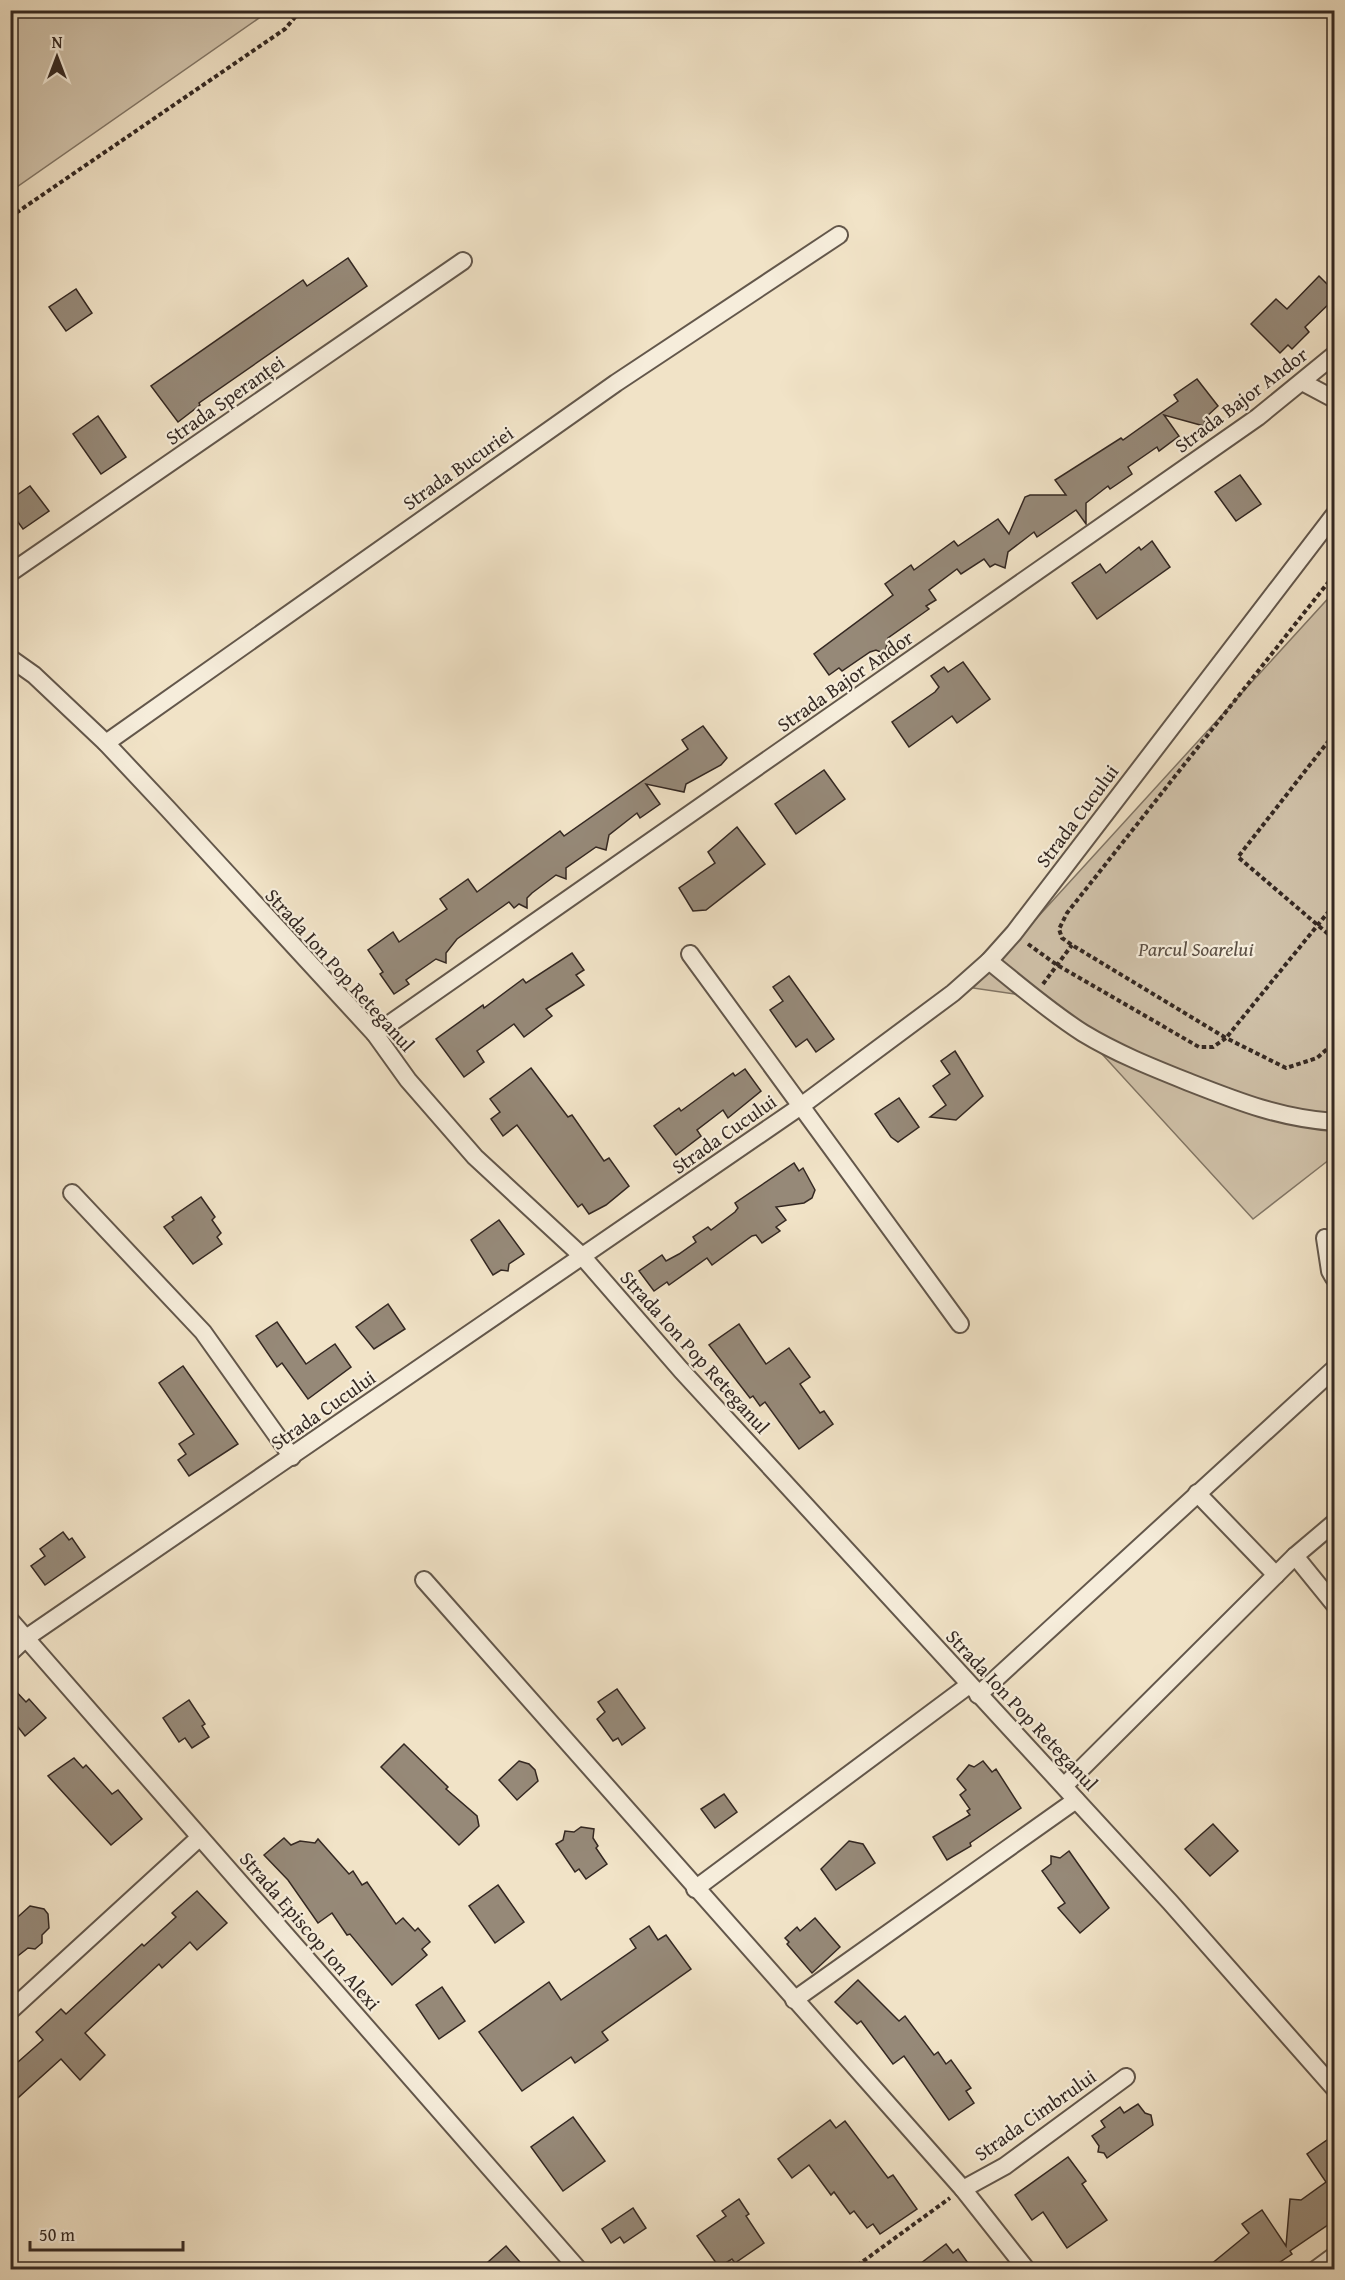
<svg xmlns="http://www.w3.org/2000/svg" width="1345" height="2280" font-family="'Gentium Book Plus',serif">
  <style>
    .green { fill: #d1c3ab; stroke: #827666; stroke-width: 1.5 }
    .building { fill: #968978; stroke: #342822; stroke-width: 1.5 }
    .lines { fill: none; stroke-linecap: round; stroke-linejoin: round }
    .minor-casing { stroke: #63574b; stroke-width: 20 }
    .path { stroke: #342822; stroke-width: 4; stroke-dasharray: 4.5 3; stroke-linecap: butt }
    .minor { stroke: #f6eddb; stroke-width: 16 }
    .labels { text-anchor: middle; stroke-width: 4.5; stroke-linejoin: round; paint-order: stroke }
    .street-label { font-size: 20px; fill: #342822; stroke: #f6eddb }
    .park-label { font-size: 20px; font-style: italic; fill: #5b4f44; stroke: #f6eddb }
  </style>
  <rect width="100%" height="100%" fill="#f1e3c7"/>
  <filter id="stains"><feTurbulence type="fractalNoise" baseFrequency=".00333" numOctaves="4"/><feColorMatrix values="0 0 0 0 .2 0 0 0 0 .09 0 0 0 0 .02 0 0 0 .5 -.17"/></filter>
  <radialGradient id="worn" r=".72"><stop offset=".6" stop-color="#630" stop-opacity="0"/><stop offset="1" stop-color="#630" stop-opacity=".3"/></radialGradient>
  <g class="green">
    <polygon points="11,10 269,10 269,11 11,191"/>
    <polygon points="1334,592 1334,1156 1253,1219 1080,1030 1028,996 973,988"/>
  </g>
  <g class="building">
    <polygon points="348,258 367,286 199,403 200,405 178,422 151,386 303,280 307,286"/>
    <polygon points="1319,276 1335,292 1335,298 1305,327 1309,332 1292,349 1288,345 1280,353 1251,324 1276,299 1287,309"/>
    <polygon points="76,289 92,313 66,331 49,307"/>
    <polygon points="1197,379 1218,406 1205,418 1204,426 1164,415 1179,436 1159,451 1157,447 1128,467 1132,474 1110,489 1108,486 1086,503 1086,524 1076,510 1037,537 1034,532 1008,552 1005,568 995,564 990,567 984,559 961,574 957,569 929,590 936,600 926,606 929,609 888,638 885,654 876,650 870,652 842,671 839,668 829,675 814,654 893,595 885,584 911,565 914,570 954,541 958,546 998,519 1009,534 1025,497 1030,495 1066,495 1055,480 1121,438 1123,440 1178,401 1174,395"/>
    <polygon points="98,416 126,457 101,474 73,434"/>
    <polygon points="1240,475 1261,504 1236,521 1215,492"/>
    <polygon points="30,486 49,511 23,529 10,511 10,500"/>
    <polygon points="1152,541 1170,567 1097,619 1072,583 1100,564 1106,573 1139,547 1141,550"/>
    <polygon points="963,662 990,699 957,723 952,716 909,747 892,722 935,692 939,687 931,676 944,667 948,672"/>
    <polygon points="703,726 727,758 721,765 686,784 684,792 646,784 660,804 640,818 637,813 609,835 606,850 596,847 566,868 566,879 556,875 532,893 527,898 527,908 519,904 514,908 509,902 457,939 446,953 446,963 436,959 406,980 409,984 394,994 380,974 383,972 368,950 393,932 399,942 447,909 440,899 468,879 477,892 560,831 564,836 688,749 682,740"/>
    <polygon points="824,770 845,799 796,834 775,804"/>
    <polygon points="737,827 765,864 706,910 693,911 679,888 715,863 708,852"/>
    <polygon points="572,953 584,970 576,975 584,985 546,1009 552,1016 524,1037 514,1024 477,1051 484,1062 464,1077 436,1039 483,1005 484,1008 523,979 526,983"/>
    <polygon points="789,976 834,1039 816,1052 807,1039 796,1047 770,1010 783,1001 773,987"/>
    <polygon points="955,1051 983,1096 956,1120 930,1117 946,1105 933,1086 950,1074 941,1061"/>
    <polygon points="531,1068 568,1117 572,1115 604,1161 609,1158 629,1186 606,1205 589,1214 582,1204 578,1207 517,1125 503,1136 491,1119 500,1112 490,1099"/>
    <polygon points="745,1069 761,1091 728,1118 723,1110 697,1130 701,1136 676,1155 654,1126 679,1108 681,1111 733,1073 735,1076"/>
    <polygon points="899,1098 919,1127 898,1142 891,1137 875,1114"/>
    <polygon points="794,1163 799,1171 803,1168 815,1190 812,1198 804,1203 776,1207 786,1220 776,1227 780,1231 762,1243 756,1235 752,1236 712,1265 707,1258 669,1285 667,1282 654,1291 639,1271 662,1255 666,1261 679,1254 696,1242 693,1237 708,1227 711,1230 735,1212 738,1208 735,1203"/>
    <polygon points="201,1197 215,1217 212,1220 221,1233 217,1237 222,1244 193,1264 164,1227 174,1220 172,1217"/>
    <polygon points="499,1220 524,1254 509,1264 508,1271 501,1270 493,1275 471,1240"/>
    <polygon points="388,1304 405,1329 374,1349 356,1327"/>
    <polygon points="277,1322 306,1364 335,1344 351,1367 308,1399 282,1363 277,1367 256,1336"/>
    <polygon points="739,1324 766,1364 789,1348 810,1377 800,1384 820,1413 824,1411 833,1424 799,1449 765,1402 760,1406 753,1396 750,1398 709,1345"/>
    <polygon points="183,1366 238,1444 189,1476 178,1460 186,1454 179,1444 194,1434 159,1383"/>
    <polygon points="63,1532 69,1540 72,1538 85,1557 45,1585 31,1566 45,1556 40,1549"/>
    <polygon points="10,1685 26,1702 29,1699 46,1718 25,1736 18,1727 10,1733"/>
    <polygon points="617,1689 645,1728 622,1745 618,1738 613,1741 597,1719 605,1712 598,1702"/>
    <polygon points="189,1700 205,1724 202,1726 209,1737 192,1748 185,1738 179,1742 163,1718"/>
    <polygon points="404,1744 448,1787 446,1789 477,1816 479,1826 459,1845 381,1767"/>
    <polygon points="74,1758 83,1768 86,1765 112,1794 118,1790 142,1819 111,1845 48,1776"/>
    <polygon points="519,1761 529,1764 535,1770 538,1781 517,1800 499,1780"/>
    <polygon points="983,1761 992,1772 996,1769 1021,1808 970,1843 971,1846 947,1860 933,1837 970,1815 967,1811 970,1809 960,1795 966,1790 957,1779 969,1765 974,1767"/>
    <polygon points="724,1794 737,1812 715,1828 701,1809"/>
    <polygon points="1213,1824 1238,1851 1210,1876 1185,1849"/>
    <polygon points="581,1827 594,1829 593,1838 598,1846 596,1848 607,1864 586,1879 579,1869 575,1872 556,1844 563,1840 565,1831 574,1832"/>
    <polygon points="284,1838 291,1845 300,1841 315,1843 318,1839 349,1874 353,1871 362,1885 367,1882 396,1924 403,1918 415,1931 418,1928 430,1942 422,1949 427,1955 392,1985 350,1934 347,1935 332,1913 318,1923 288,1880 264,1855"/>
    <polygon points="849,1841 863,1844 875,1863 836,1890 821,1869"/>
    <polygon points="1069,1851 1109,1908 1080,1933 1058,1908 1065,1903 1042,1871 1051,1864 1051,1856 1060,1858"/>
    <polygon points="498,1885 524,1922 495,1943 469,1906"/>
    <polygon points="197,1891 227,1923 197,1950 190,1942 162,1968 159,1964 85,2033 105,2055 80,2080 61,2059 10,2105 10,2069 43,2040 36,2032 61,2009 66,2014 142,1944 144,1946 176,1917 172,1913"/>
    <polygon points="30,1906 44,1909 48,1914 49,1928 42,1935 42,1943 35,1949 28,1948 10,1962 10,1924"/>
    <polygon points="815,1918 840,1947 812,1973 787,1944 789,1942 785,1938 797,1927 800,1931"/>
    <polygon points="649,1926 658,1940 666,1935 691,1969 602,2032 608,2040 575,2063 571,2057 522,2091 479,2032 549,1982 561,2000 636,1948 630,1939"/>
    <polygon points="858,1980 899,2021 905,2016 934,2055 938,2052 946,2064 951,2060 971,2088 966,2091 974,2103 949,2120 904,2056 893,2064 861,2021 857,2024 835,2002"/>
    <polygon points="442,1987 465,2021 439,2039 416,2005"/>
    <polygon points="1138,2104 1145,2113 1151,2115 1153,2125 1107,2158 1104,2153 1098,2152 1099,2146 1092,2136 1105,2127 1101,2121 1120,2107 1124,2113"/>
    <polygon points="573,2117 605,2161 563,2191 531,2147"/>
    <polygon points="830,2120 836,2128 845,2121 888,2178 893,2175 917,2209 880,2234 873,2224 867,2228 854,2211 850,2214 834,2192 831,2195 809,2165 792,2178 778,2159"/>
    <polygon points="1327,2140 1335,2150 1335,2220 1290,2251 1292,2254 1271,2268 1267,2263 1258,2270 1204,2270 1249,2233 1242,2224 1262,2210 1286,2246 1290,2199 1301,2200 1326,2182 1307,2154"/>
    <polygon points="1068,2157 1086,2181 1082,2184 1107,2220 1067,2248 1043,2212 1032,2220 1015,2195"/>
    <polygon points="739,2199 749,2214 746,2216 764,2243 735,2263 732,2259 719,2267 697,2236 726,2216 722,2211"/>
    <polygon points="633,2208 646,2228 624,2243 620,2237 611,2243 602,2229"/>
    <polygon points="946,2244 953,2253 958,2249 973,2270 912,2270"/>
    <polygon points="506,2246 527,2270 479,2270"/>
  </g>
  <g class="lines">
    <defs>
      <g id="minor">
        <polyline points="1304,383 1334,399"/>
        <polyline points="10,573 463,261"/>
        <polyline points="10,658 34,675 106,743 168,809 375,1034 408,1080 475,1157 582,1256 681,1370 1170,1902 1334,2088"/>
        <polyline points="106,743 616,383 839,235"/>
        <polyline points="690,954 960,1324"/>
        <path d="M 989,961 C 1020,986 1050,1012 1083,1033 C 1116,1053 1151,1067 1186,1081 C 1237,1101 1279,1118 1334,1122"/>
        <polyline points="375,1034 1258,417 1334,355"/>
        <polyline points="72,1193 203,1332 292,1457"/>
        <polyline points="1325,1238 1330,1271 1334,1278"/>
        <polyline points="1197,1493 1276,1575"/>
        <polyline points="1295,1556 1334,1604"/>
        <polyline points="424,1580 963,2189"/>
        <polyline points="10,1620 579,2270"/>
        <polyline points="10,1653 26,1638 801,1106 953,993 989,961 1014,933 1334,515"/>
        <polyline points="978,1695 1334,1369"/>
        <polyline points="1064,1786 1295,1556 1334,1523"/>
        <polyline points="695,1889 969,1685"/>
        <polyline points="794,2000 1076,1800"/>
        <polyline points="10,2011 199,1838"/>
        <polyline points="1027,2270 963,2189 1005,2166 1126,2077"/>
        <polyline points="1315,2270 1334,2256"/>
      </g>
    </defs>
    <use href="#minor" class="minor-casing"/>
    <g class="path">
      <polyline points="10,217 285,29 301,10"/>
      <polyline points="1334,575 1067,913 1059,929 1062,938 1072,945 1226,1038 1334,905"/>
      <polyline points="1334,734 1238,857 1334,939"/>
      <polyline points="1028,944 1057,965 1199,1047 1213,1047 1226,1038 1286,1068 1317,1058 1334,1043"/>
      <polyline points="1043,984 1072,945"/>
      <polyline points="851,2270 950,2198"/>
    </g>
    <use href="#minor" class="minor"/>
  </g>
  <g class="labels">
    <g class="street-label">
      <text transform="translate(225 400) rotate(-35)" y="7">Strada Speranței</text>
      <text transform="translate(1241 400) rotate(-37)" y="7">Strada Bajor Andor</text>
      <text transform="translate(458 468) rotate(-35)" y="7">Strada Bucuriei</text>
      <text transform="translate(845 681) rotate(-35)" y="7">Strada Bajor Andor</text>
      <text transform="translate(1077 816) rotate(-53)" y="7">Strada Cucului</text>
      <text transform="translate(340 970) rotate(48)" y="7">Strada Ion Pop Reteganul</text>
      <text transform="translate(724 1134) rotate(-35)" y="7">Strada Cucului</text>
      <text transform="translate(695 1352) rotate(48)" y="7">Strada Ion Pop Reteganul</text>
      <text transform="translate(323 1410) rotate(-35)" y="7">Strada Cucului</text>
      <text transform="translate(1022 1710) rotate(47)" y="7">Strada Ion Pop Reteganul</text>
      <text transform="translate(310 1931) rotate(49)" y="7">Strada Episcop Ion Alexi</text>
      <text transform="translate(1035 2115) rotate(-35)" y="7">Strada Cimbrului</text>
    </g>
    <g class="park-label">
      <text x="1196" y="956">Parcul Soarelui</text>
    </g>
  </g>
  <rect width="1345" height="2280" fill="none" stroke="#f1e3c7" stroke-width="36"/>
  <rect x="12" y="12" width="1321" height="2256" fill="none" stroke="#342822" stroke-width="3"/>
  <rect x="18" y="18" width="1309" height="2244" fill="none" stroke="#342822" stroke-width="1.5"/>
  <g transform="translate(57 57)" stroke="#f6eddb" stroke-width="4.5" paint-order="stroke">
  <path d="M0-4.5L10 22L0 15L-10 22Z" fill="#342822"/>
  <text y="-9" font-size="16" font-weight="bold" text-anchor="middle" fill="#342822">N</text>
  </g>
  <path d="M30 2241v9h153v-9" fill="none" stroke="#342822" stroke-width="3"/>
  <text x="39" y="2241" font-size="18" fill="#342822" stroke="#f6eddb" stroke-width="4.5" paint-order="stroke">50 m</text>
  <rect width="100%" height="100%" filter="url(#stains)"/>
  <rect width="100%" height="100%" fill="url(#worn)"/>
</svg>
